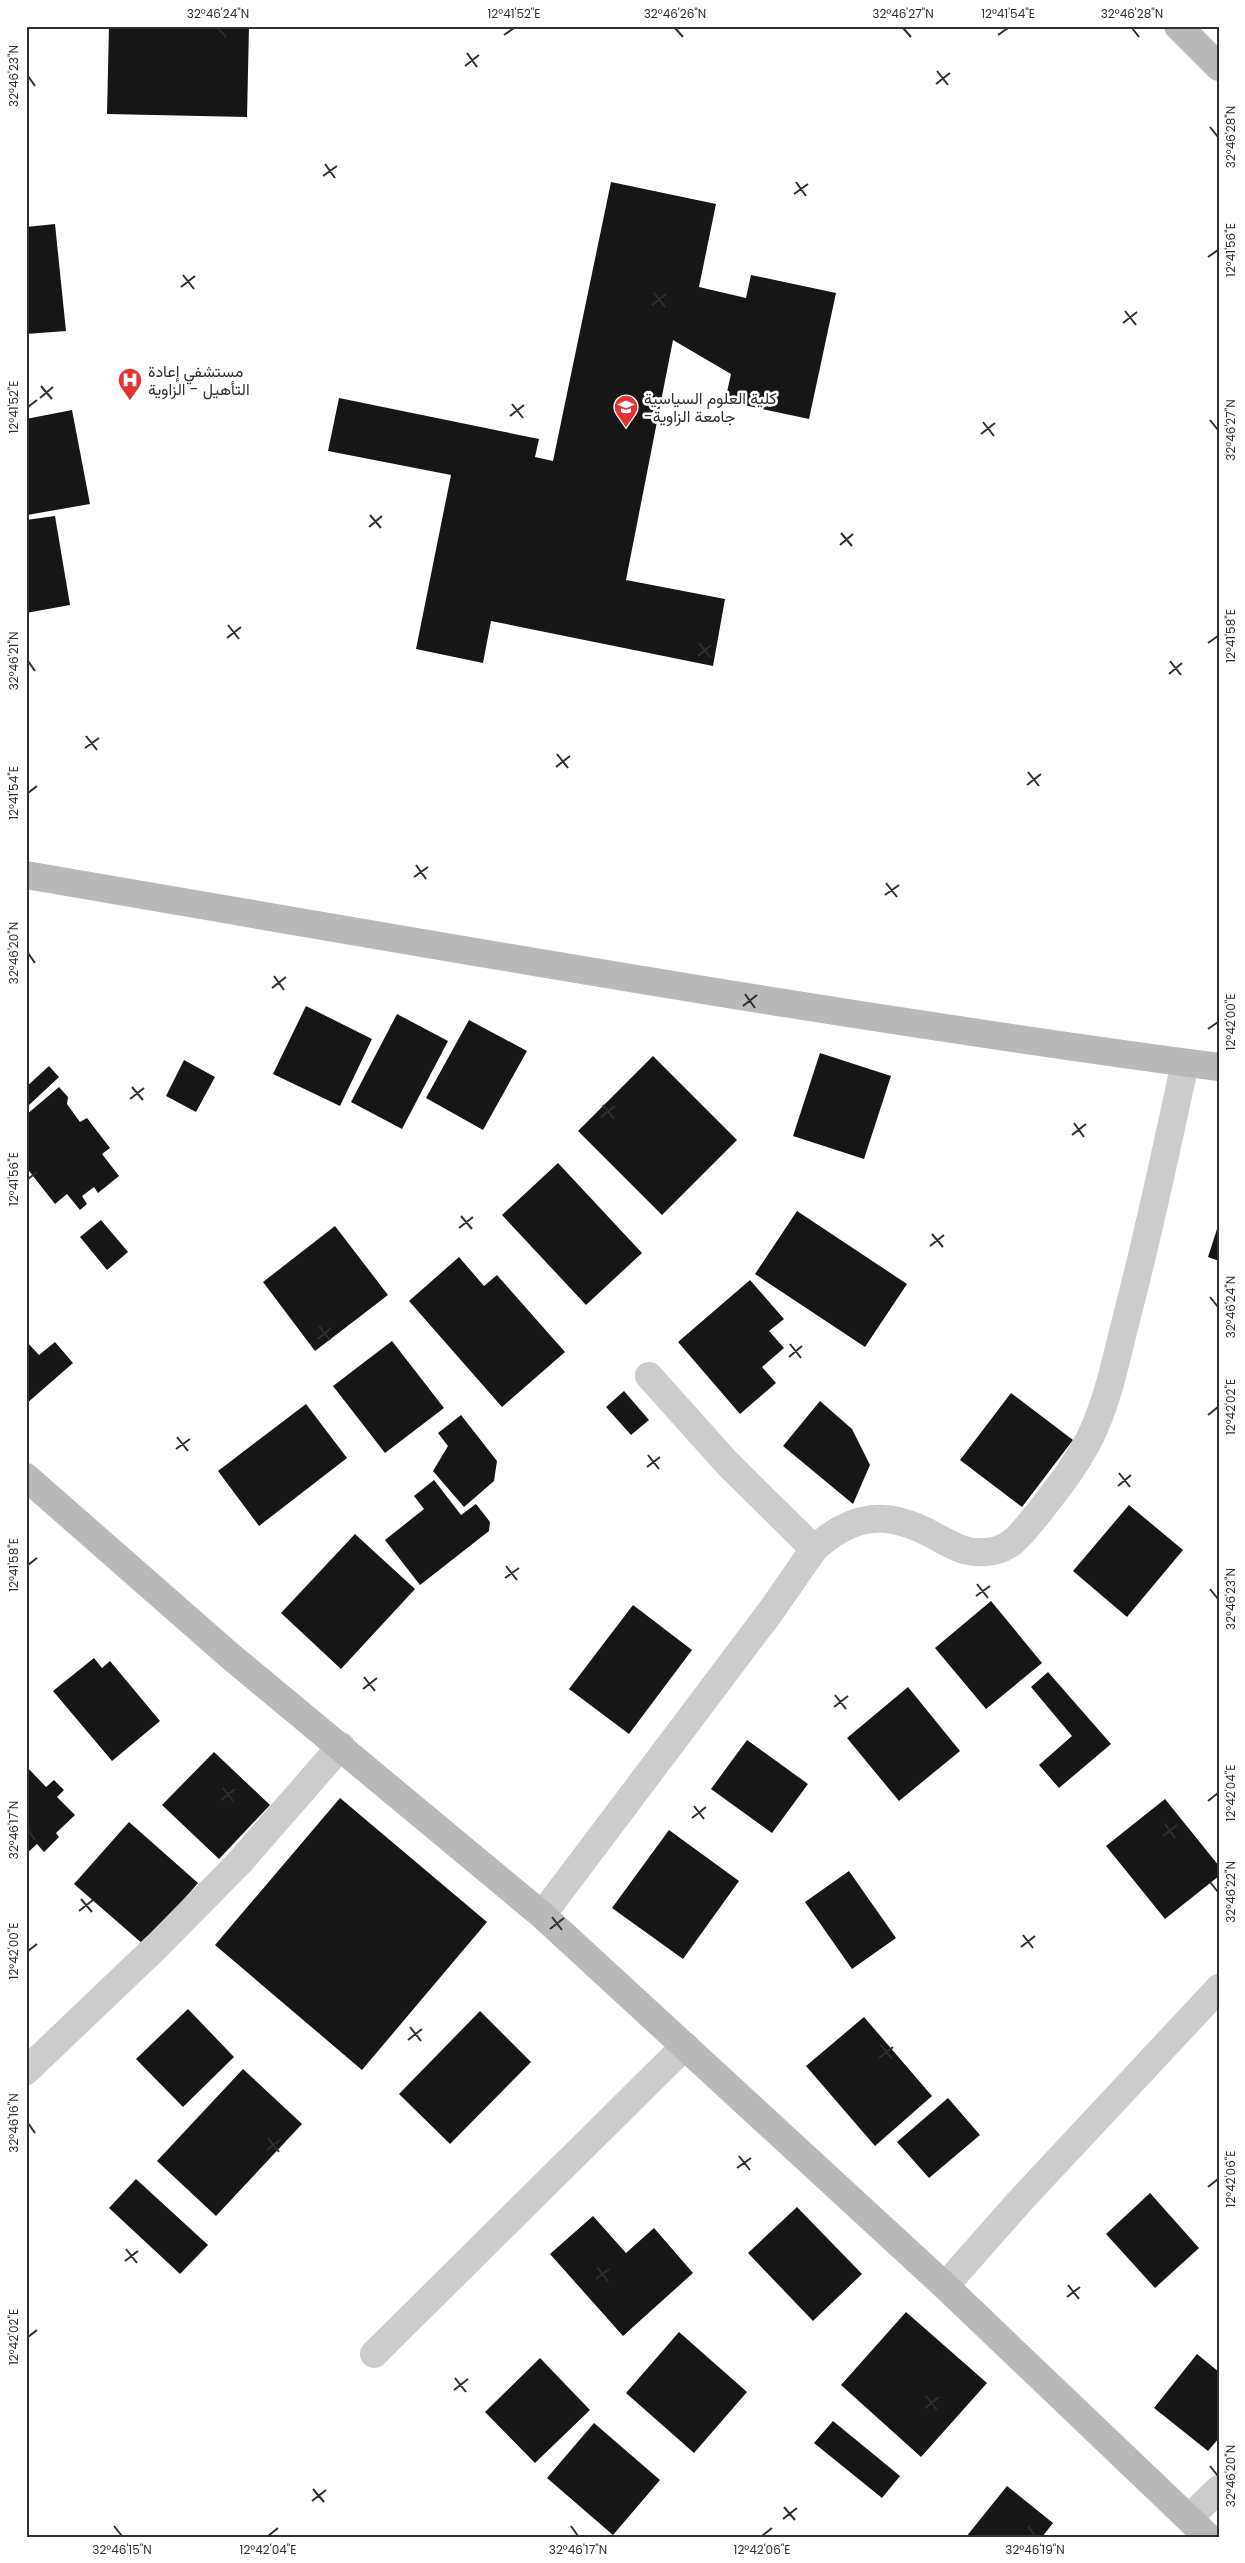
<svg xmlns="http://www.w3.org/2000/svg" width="1245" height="2563" font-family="Poppins,Vazirmatn,sans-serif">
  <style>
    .building { fill: #161616 }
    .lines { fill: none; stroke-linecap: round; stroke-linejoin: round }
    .street { stroke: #ccc; stroke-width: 28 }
    .secondary { stroke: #b9b9b9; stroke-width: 28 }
    .ticks { fill: none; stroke: #2f2f2f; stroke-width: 2 }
    .labels { text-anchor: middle; stroke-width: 5; stroke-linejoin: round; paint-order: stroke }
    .poi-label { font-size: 16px; fill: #2f2f2f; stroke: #fff; text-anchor: start }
    .neatline { fill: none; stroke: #2f2f2f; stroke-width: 2 }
    .ticks-label { font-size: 12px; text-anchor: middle; fill: #2f2f2f }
  </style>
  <rect width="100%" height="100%" fill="#fff"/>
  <g class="building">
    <polygon points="109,26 249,26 247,117 107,114"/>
    <polygon points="611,182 716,204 699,287 746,298 751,275 836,293 809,419 725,401 731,374 673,340 626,580 725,599 713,666 491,621 483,663 416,649 451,475 328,451 339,398 539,439 535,457 553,461"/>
    <polygon points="55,224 66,331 26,334 26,227"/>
    <polygon points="72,410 90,504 27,515 26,419"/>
    <polygon points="55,516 70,605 26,613 26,520"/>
    <polygon points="306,1006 372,1039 340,1106 273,1074"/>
    <polygon points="397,1014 448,1041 402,1129 351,1102"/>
    <polygon points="469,1020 527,1051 483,1130 426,1098"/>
    <polygon points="820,1053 891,1076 864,1159 793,1136"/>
    <polygon points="653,1056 737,1140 662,1215 578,1131"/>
    <polygon points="184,1060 215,1077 196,1112 166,1096"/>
    <polygon points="49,1066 59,1077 28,1106 26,1087"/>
    <polygon points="59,1087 68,1097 67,1104 80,1122 87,1118 110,1148 102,1154 119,1176 98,1193 94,1187 82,1196 87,1204 80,1210 67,1194 55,1204 26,1167 26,1115"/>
    <polygon points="558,1163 642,1253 586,1305 502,1215"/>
    <polygon points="797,1211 907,1284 865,1347 755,1274"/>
    <polygon points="101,1220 128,1252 107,1270 80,1237"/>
    <polygon points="335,1226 388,1295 315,1351 263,1282"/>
    <polygon points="1218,1226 1219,1226 1219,1261 1208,1257"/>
    <polygon points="459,1257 484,1286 497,1275 565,1352 502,1407 409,1301"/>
    <polygon points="750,1280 784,1319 769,1331 784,1348 762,1367 776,1383 740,1414 678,1342"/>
    <polygon points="26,1341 39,1355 55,1342 73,1363 26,1404"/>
    <polygon points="392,1341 444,1408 385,1453 333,1386"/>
    <polygon points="624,1391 649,1420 631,1435 606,1407"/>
    <polygon points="1011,1393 1073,1440 1022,1507 960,1460"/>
    <polygon points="820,1401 852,1429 870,1465 853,1504 783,1446"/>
    <polygon points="306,1404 347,1458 259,1526 218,1471"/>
    <polygon points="461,1415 497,1461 494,1481 464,1507 433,1471 448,1446 438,1433"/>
    <polygon points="434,1480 461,1515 476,1504 490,1522 489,1531 420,1585 385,1540 424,1509 414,1496"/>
    <polygon points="1129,1505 1183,1550 1127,1617 1073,1571"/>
    <polygon points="355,1534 415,1589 341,1669 281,1613"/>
    <polygon points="991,1601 1042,1663 986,1709 935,1648"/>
    <polygon points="633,1605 692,1650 629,1734 569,1689"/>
    <polygon points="94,1658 102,1668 110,1661 160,1721 112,1761 53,1691"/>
    <polygon points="1048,1672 1111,1744 1059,1788 1039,1765 1072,1736 1031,1687"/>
    <polygon points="908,1687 960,1751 899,1801 847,1738"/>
    <polygon points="747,1740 808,1784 772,1833 711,1789"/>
    <polygon points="214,1752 270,1805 219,1859 162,1805"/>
    <polygon points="26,1766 46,1787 54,1780 64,1790 57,1797 75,1815 56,1833 59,1837 44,1852 37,1844 26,1854"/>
    <polygon points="340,1798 487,1922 362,2070 215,1945"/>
    <polygon points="1165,1799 1219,1866 1219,1876 1165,1919 1106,1846"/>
    <polygon points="129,1822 198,1883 144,1945 74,1884"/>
    <polygon points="669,1830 739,1881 683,1959 612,1908"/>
    <polygon points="849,1871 896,1938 852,1969 805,1902"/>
    <polygon points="188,2009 234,2057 183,2107 136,2059"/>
    <polygon points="480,2011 531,2062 450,2144 399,2094"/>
    <polygon points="864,2017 932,2096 875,2146 806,2066"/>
    <polygon points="243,2069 302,2124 216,2216 157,2161"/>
    <polygon points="948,2098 980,2135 929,2178 897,2142"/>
    <polygon points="136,2179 208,2245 180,2274 109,2208"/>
    <polygon points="1150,2193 1199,2248 1155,2288 1106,2234"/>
    <polygon points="797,2207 862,2274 813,2321 748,2253"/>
    <polygon points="593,2216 626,2253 654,2228 693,2273 623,2336 550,2254"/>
    <polygon points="906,2312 987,2383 921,2457 841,2385"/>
    <polygon points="679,2332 747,2392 694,2453 626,2393"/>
    <polygon points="1197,2354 1219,2372 1219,2438 1208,2451 1154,2408"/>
    <polygon points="540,2358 590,2410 535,2463 485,2412"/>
    <polygon points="833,2421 900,2476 882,2498 814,2443"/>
    <polygon points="594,2423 660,2480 613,2535 547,2478"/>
    <polygon points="1007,2486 1053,2523 1042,2537 966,2537"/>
  </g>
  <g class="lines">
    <g class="street">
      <path d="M 814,1549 C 852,1514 886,1510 931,1534 C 950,1544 964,1554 986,1552 C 1010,1551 1022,1533 1036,1516 C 1058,1488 1080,1461 1094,1429 C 1110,1393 1117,1354 1127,1316 C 1149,1232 1167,1147 1185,1063"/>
      <polyline points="542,1915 771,1611 814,1549 728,1464 649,1376"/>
      <polyline points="26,2071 157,1946 239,1863 341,1746"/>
      <polyline points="945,2286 1020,2201 1219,1988"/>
      <polyline points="374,2354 685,2046"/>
      <polyline points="1189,2518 1219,2489"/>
    </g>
    <g class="secondary">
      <polyline points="1178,26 1219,67"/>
      <path d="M 26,875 C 423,943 820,1014 1219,1067"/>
      <polyline points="26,1477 229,1655 542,1915 945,2286 1208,2537"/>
    </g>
  </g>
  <path class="ticks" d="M 218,28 L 226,37M 675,28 L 683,37M 903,28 L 911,37M 1132,28 L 1139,37M 504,35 L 514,28M 998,35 L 1008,28M 467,53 L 477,67M 465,66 L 479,55M 937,71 L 948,85M 28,76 L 35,86M 936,84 L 950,73M 1210,127 L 1218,137M 325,164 L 335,178M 323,176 L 337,166M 796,182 L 806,196M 794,194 L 808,184M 1208,257 L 1218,250M 183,275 L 194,289M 181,287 L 195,276M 654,293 L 665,307M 652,305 L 666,294M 1125,311 L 1136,325M 1123,323 L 1137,312M 41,386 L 52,399M 40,398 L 53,387M 512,404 L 523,418M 28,407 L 37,400M 510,416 L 524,405M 1210,420 L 1218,430M 983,422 L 994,436M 981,434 L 995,423M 370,515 L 381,528M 369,527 L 382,516M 841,533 L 852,546M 840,545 L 853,534M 228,625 L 239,639M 227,638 L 241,627M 699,643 L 710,657M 1208,643 L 1218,636M 698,656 L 711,645M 28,661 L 35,671M 1170,661 L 1181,675M 1169,674 L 1182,663M 86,736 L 97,750M 85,748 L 99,738M 557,754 L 568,768M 556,767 L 570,756M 1028,772 L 1039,786M 1027,785 L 1041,774M 28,793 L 37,786M 416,865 L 426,879M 414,877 L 428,867M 886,883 L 897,897M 885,895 L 899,885M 28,953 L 35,963M 274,976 L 284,990M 272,988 L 286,977M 745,994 L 755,1008M 743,1006 L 757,995M 1208,1029 L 1218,1022M 132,1087 L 143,1100M 130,1099 L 144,1088M 603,1105 L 614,1119M 601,1117 L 615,1106M 1074,1123 L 1084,1137M 1072,1135 L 1086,1124M 28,1179 L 37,1172M 461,1216 L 472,1229M 459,1228 L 473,1217M 932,1234 L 943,1247M 930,1246 L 944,1235M 1210,1297 L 1218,1307M 319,1326 L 330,1340M 318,1339 L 331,1328M 790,1344 L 801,1358M 789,1357 L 802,1346M 1208,1415 L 1218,1407M 177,1437 L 188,1451M 176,1449 L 190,1439M 648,1455 L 659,1469M 647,1467 L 660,1457M 1119,1473 L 1130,1487M 1118,1486 L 1131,1475M 28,1565 L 37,1558M 506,1566 L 517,1580M 505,1578 L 519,1568M 977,1584 L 988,1598M 1210,1589 L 1218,1599M 976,1596 L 990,1586M 364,1677 L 375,1691M 363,1689 L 377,1678M 835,1695 L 846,1709M 834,1707 L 848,1696M 223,1788 L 233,1801M 221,1800 L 235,1789M 1208,1801 L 1218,1793M 694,1806 L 704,1819M 692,1818 L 706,1807M 1165,1824 L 1175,1838M 28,1830 L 35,1840M 1163,1836 L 1177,1825M 1210,1882 L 1218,1892M 81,1899 L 92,1912M 79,1911 L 93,1900M 552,1917 L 562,1930M 550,1929 L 564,1918M 1023,1935 L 1033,1948M 1021,1947 L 1035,1936M 28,1951 L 37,1944M 410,2027 L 421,2041M 408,2040 L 422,2029M 881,2045 L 892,2059M 879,2058 L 893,2047M 28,2123 L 35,2133M 268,2138 L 279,2152M 267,2150 L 280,2140M 739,2156 L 750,2170M 737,2168 L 751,2158M 1208,2187 L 1218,2179M 126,2249 L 137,2263M 125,2261 L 138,2251M 597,2267 L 608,2281M 596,2279 L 609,2269M 1068,2285 L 1079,2299M 1067,2297 L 1080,2287M 28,2337 L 37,2330M 455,2378 L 466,2392M 454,2390 L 468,2379M 926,2396 L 937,2410M 925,2408 L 939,2397M 1210,2466 L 1218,2476M 313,2489 L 324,2502M 312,2501 L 326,2490M 784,2507 L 795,2520M 783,2519 L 797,2508M 114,2526 L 122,2536M 571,2526 L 578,2536M 1028,2526 L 1035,2536M 268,2536 L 278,2528M 762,2536 L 772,2528"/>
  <defs>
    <symbol id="hospital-pin" viewBox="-11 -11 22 30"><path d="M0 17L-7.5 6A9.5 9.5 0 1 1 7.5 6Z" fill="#e53234" stroke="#fff"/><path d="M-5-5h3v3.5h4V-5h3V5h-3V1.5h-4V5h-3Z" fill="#fff"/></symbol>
    <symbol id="university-pin" viewBox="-11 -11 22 30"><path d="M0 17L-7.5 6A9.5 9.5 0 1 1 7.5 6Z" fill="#e53234" stroke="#fff"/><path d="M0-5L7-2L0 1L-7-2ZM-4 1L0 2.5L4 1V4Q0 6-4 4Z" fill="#fff"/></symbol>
  </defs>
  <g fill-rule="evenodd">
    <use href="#hospital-pin" x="116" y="366" width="28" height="38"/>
    <use href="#university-pin" x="612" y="393" width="28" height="38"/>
  </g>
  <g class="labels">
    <g class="poi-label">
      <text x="148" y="377">مستشفي إعادة<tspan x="148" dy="18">التأهيل - الزاوية</tspan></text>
      <text x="644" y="404">كلية العلوم السياسية<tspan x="644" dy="18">-جامعة الزاوية</tspan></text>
    </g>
  </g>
  <rect width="1245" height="2563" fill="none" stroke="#ffffff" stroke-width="55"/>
  <rect x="28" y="28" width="1190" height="2508" class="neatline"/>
  <g class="ticks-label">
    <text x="218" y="18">32°46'24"N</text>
    <text x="514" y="18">12°41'52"E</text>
    <text x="675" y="18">32°46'26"N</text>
    <text x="903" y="18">32°46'27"N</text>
    <text x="1008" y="18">12°41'54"E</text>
    <text x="1132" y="18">32°46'28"N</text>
    <text transform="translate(14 76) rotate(-90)" y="4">32°46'23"N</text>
    <text transform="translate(1231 137) rotate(-90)" y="4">32°46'28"N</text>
    <text transform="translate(1231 250) rotate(-90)" y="4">12°41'56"E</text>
    <text transform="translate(14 407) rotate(-90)" y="4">12°41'52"E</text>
    <text transform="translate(1231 430) rotate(-90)" y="4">32°46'27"N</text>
    <text transform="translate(1231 636) rotate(-90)" y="4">12°41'58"E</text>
    <text transform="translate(14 661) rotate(-90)" y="4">32°46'21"N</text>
    <text transform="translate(14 793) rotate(-90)" y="4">12°41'54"E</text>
    <text transform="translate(14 953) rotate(-90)" y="4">32°46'20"N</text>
    <text transform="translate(1231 1022) rotate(-90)" y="4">12°42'00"E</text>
    <text transform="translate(14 1179) rotate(-90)" y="4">12°41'56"E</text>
    <text transform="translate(1231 1307) rotate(-90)" y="4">32°46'24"N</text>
    <text transform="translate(1231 1407) rotate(-90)" y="4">12°42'02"E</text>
    <text transform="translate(14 1565) rotate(-90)" y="4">12°41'58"E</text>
    <text transform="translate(1231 1599) rotate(-90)" y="4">32°46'23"N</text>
    <text transform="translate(1231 1793) rotate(-90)" y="4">12°42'04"E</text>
    <text transform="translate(14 1830) rotate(-90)" y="4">32°46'17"N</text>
    <text transform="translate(1231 1892) rotate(-90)" y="4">32°46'22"N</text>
    <text transform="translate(14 1951) rotate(-90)" y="4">12°42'00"E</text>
    <text transform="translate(14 2123) rotate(-90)" y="4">32°46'16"N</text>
    <text transform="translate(1231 2179) rotate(-90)" y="4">12°42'06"E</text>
    <text transform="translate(14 2337) rotate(-90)" y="4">12°42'02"E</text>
    <text transform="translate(1231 2476) rotate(-90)" y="4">32°46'20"N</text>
    <text x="122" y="2554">32°46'15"N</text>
    <text x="268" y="2554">12°42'04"E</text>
    <text x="578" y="2554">32°46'17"N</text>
    <text x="762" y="2554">12°42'06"E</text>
    <text x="1035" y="2554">32°46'19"N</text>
  </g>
</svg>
